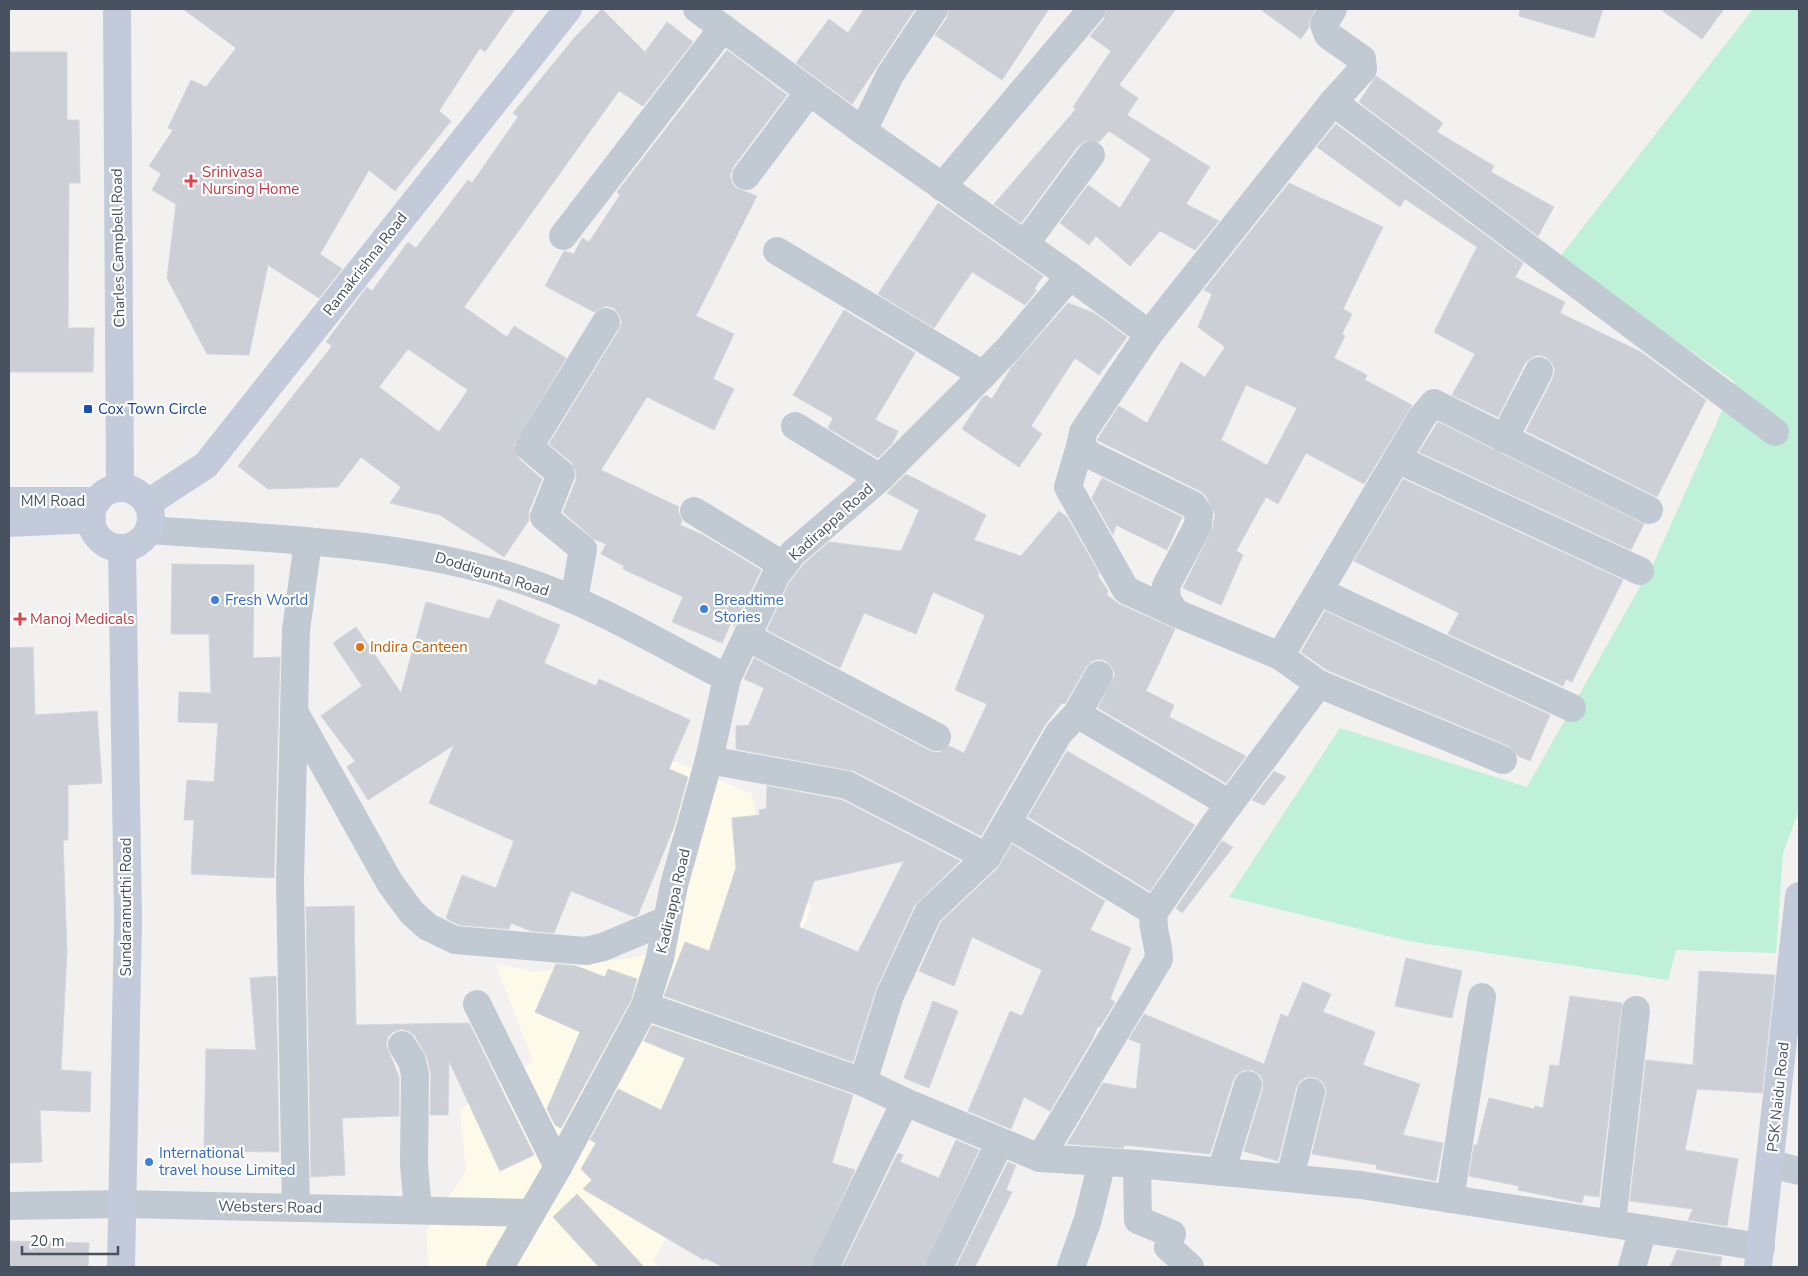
<svg xmlns="http://www.w3.org/2000/svg" width="1808" height="1276" font-family="'Nunito Sans',sans-serif">
  <style>
    .commercial { fill: #fdfaea }
    .green { fill: #bef1d8 }
    .building { fill: #cccfd6; stroke: #d4d6dc; fill-rule: evenodd }
    .lines { fill: none; stroke-linecap: round; stroke-linejoin: round }
    .street { stroke: #c1c9d3; stroke-width: 28 }
    .secondary { stroke: #c3cbda; stroke-width: 28 }
    .health-dot { fill: #e0444e; stroke: #fff; stroke-width: 2 }
    .transit-dot { fill: #1a4fb4; stroke: #fff; stroke-width: 2 }
    .shop-dot { fill: #3f7fe0; stroke: #fff; stroke-width: 2 }
    .food-dot { fill: #e8710a; stroke: #fff; stroke-width: 2 }
    .labels { text-anchor: middle; stroke-width: 4.5; stroke-linejoin: round; paint-order: stroke }
    .health-label { font-size: 15px; fill: #be3a42; stroke: #fff; text-anchor: start }
    .street-label { font-size: 15px; fill: #47515f; stroke: #fff }
    .transit-label { font-size: 15px; fill: #164399; stroke: #fff; text-anchor: start }
    .shop-label { font-size: 15px; fill: #366cbe; stroke: #fff; text-anchor: start }
    .food-label { font-size: 15px; fill: #c56008; stroke: #fff; text-anchor: start }
  </style>
  <rect width="100%" height="100%" fill="#f3f1f0"/>
  <polygon class="commercial" points="646,750 752,794 769,889 812,907 788,962 737,939 698,1029 748,1046 691,1196 653,1261 659,1267 429,1267 426,1231 466,1171 460,1110 533,1061 495,963 534,972 655,954 679,840 618,814"/>
  <polygon class="green" points="1753,9 1799,9 1799,810 1783,853 1776,953 1676,950 1668,980 1408,941 1229,897 1340,728 1527,787 1654,562 1735,382 1559,258"/>
  <g class="building">
    <polygon points="183,9 515,9 485,52 480,48 439,111 451,121 395,191 369,170 320,254 342,269 319,298 268,265 249,355 207,354 167,278 176,204 152,190 161,174 149,166 173,130 168,128 191,80 206,87 236,48"/>
    <path d="M 602,9 L 645,52 L 667,22 L 693,42 L 643,106 L 619,91 L 464,307 L 507,337 L 514,326 L 566,358 L 514,445 L 519,459 L 542,479 L 529,511 L 529,520 L 504,557 L 440,515 L 390,503 L 401,487 L 361,457 L 338,487 L 268,489 L 238,466 L 332,346 L 326,342 L 367,287 L 372,291 L 408,242 L 416,248 L 468,180 L 472,183 L 518,117 L 513,113 L 575,37 ZM 408,349 L 468,390 L 439,432 L 379,387 Z"/>
    <polygon points="864,9 915,9 852,104 796,63 829,19 848,33"/>
    <polygon points="949,9 1049,9 1002,80 935,35 947,18"/>
    <polygon points="1107,9 1176,9 1119,85 1138,98 1127,115 1210,167 1186,204 1219,221 1195,250 1160,231 1130,266 1096,236 1089,245 1060,223 1088,185 1120,208 1151,159 1109,131 1099,142 1085,141 1078,146 1021,223 994,204 1076,109 1073,107 1111,51 1090,36 1104,19"/>
    <polygon points="1260,9 1315,9 1309,22 1309,27 1301,39"/>
    <polygon points="1520,9 1603,9 1594,38 1519,16"/>
    <polygon points="1660,9 1724,9 1702,39"/>
    <polygon points="727,50 787,95 733,167 730,175 732,183 736,188 757,196 696,316 734,334 713,379 734,389 714,430 647,397 601,470 679,507 678,511 682,521 680,525 703,535 761,570 734,627 734,616 722,643 672,622 683,597 623,569 624,566 601,554 606,544 594,539 563,512 576,480 576,471 571,462 549,444 619,330 622,322 619,314 614,308 606,306 594,312 545,286 564,251 574,254 582,238 589,242 620,195 617,192"/>
    <polygon points="9,52 67,52 67,120 79,120 80,183 69,183 68,328 94,328 93,372 9,372"/>
    <polygon points="1376,76 1443,123 1437,132 1494,166 1491,172 1554,207 1538,236 1359,102"/>
    <polygon points="1336,124 1523,263 1515,277 1565,302 1560,313 1641,352 1706,400 1657,497 1526,431 1553,378 1555,370 1552,363 1546,357 1538,355 1531,358 1525,363 1498,417 1452,395 1475,354 1434,332 1477,247 1405,199 1400,207 1317,147"/>
    <path d="M 1289,183 L 1383,227 L 1343,309 L 1352,314 L 1342,334 L 1345,336 L 1334,358 L 1367,375 L 1365,380 L 1412,405 L 1364,484 L 1306,453 L 1278,504 L 1266,497 L 1236,551 L 1243,555 L 1221,605 L 1183,588 L 1213,527 L 1215,515 L 1206,496 L 1200,491 L 1097,440 L 1119,406 L 1147,423 L 1181,362 L 1205,377 L 1225,347 L 1198,327 L 1212,294 L 1204,290 ZM 1246,385 L 1297,408 L 1267,465 L 1221,440 Z"/>
    <polygon points="938,203 1043,276 1034,289 1037,290 1025,305 972,272 934,328 878,294"/>
    <polygon points="1068,303 1094,313 1127,337 1099,375 1075,358 1031,426 1042,434 1019,467 962,429 982,398 986,395 992,399 1011,368"/>
    <polygon points="844,310 915,353 875,420 898,431 892,444 878,458 828,428 833,418 793,395"/>
    <polygon points="1438,422 1644,524 1631,550 1419,452"/>
    <polygon points="906,474 986,515 974,540 1021,556 1059,511 1067,517 1099,573 1098,576 1108,591 1107,595 1119,604 1175,629 1146,691 1174,705 1169,717 1246,756 1226,783 1098,708 1115,675 1112,667 1106,661 1099,659 1092,661 1086,667 1065,704 1062,703 1045,725 981,836 854,771 736,749 736,726 749,725 764,688 744,679 754,658 930,751 938,753 949,746 964,753 987,704 955,690 985,615 933,592 916,634 864,613 840,668 767,630 789,583 804,564 829,542 901,551 919,510 887,493"/>
    <polygon points="1102,478 1182,517 1167,550 1116,525 1113,535 1092,498"/>
    <polygon points="1403,479 1623,580 1572,682 1566,679 1563,686 1448,634 1459,613 1354,561"/>
    <polygon points="172,564 254,565 253,658 280,657 274,878 191,874 194,820 184,820 187,780 214,782 218,723 178,722 179,692 211,693 209,634 171,634"/>
    <polygon points="498,599 560,625 544,663 596,686 599,679 690,720 669,769 688,777 674,827 638,915 635,917 571,891 554,933 531,931 511,923 509,929 459,925 446,918 462,875 496,888 514,841 429,803 454,745 368,800 347,767 355,761 321,716 362,686 333,643 356,627 401,693 426,602 489,619"/>
    <polygon points="1325,611 1550,715 1530,761 1518,756 1509,746 1327,670 1301,652"/>
    <polygon points="33,647 35,715 97,711 102,783 68,785 68,840 63,840 67,952 61,1070 91,1072 90,1112 40,1110 42,1162 9,1163 9,648"/>
    <polygon points="1067,751 1195,825 1150,891 1028,817"/>
    <polygon points="1274,771 1286,777 1264,805 1252,800"/>
    <path d="M 767,786 L 842,800 L 960,861 L 914,906 L 876,989 L 853,1062 L 664,996 L 685,942 L 709,951 L 736,868 L 732,818 L 760,815 L 759,810 L 766,809 ZM 904,861 L 858,952 L 799,927 L 814,881 Z"/>
    <polygon points="1222,841 1233,847 1182,913 1176,908"/>
    <polygon points="1012,844 1105,901 1090,930 1131,948 1110,999 1115,1002 1100,1027 1098,1026 1092,1040 1050,1111 1024,1097 1011,1129 968,1111 1010,1011 1022,1016 1042,970 972,937 954,986 919,971 941,922 998,868"/>
    <polygon points="354,906 356,1025 469,1023 534,1155 500,1171 449,1061 448,1115 430,1115 431,1075 427,1057 415,1036 409,1031 401,1029 393,1032 388,1037 386,1045 399,1077 399,1116 342,1118 345,1175 311,1177 306,907"/>
    <polygon points="1406,958 1462,971 1452,1018 1395,1006"/>
    <polygon points="556,964 576,966 605,977 608,969 637,979 631,1000 561,1128 555,1125 547,1109 580,1032 535,1012"/>
    <polygon points="1699,971 1775,975 1762,1093 1697,1089 1685,1150 1738,1159 1727,1226 1688,1220 1693,1209 1630,1201 1646,1060 1693,1065"/>
    <polygon points="276,976 279,1152 204,1151 206,1049 256,1050 250,978"/>
    <polygon points="1303,982 1331,994 1323,1012 1375,1032 1363,1065 1420,1084 1403,1135 1443,1143 1436,1181 1376,1169 1377,1165 1312,1154 1326,1095 1326,1088 1322,1081 1314,1077 1306,1077 1299,1082 1296,1088 1278,1161 1244,1151 1263,1089 1263,1081 1260,1075 1252,1070 1244,1070 1237,1074 1233,1080 1210,1154 1124,1145 1124,1148 1067,1144 1103,1083 1136,1089 1141,1044 1129,1039 1144,1014 1264,1064 1281,1014 1288,1017"/>
    <polygon points="1570,996 1622,1003 1599,1197 1584,1195 1582,1203 1518,1190 1519,1186 1469,1176 1474,1145 1477,1145 1489,1098 1534,1109 1535,1106 1543,1108 1550,1065 1559,1066"/>
    <polygon points="933,1001 958,1011 929,1088 904,1078"/>
    <polygon points="652,1025 853,1095 832,1163 855,1170 810,1267 723,1267 705,1258 704,1260 583,1189 592,1180 581,1169 596,1143 590,1140 618,1089 661,1110 685,1058 644,1041"/>
    <polygon points="956,1140 979,1150 924,1267 842,1267 898,1153 903,1155 900,1162 939,1178"/>
    <polygon points="1008,1162 1016,1165 1006,1190 1012,1192 975,1267 956,1267"/>
    <polygon points="577,1194 644,1267 599,1267 553,1217"/>
    <polygon points="9,1241 89,1243 88,1267 9,1267"/>
    <polygon points="1677,1250 1722,1257 1720,1267 1670,1267"/>
  </g>
  <g class="lines">
    <g class="street">
      <polyline points="697,9 863,131"/>
      <polyline points="1333,102 1775,432"/>
      <polyline points="746,176 809,92"/>
      <polyline points="942,187 1092,9"/>
      <polyline points="563,236 723,28"/>
      <polyline points="1025,244 1091,155"/>
      <polyline points="777,251 983,375"/>
      <polyline points="1070,276 1149,334 1083,432 1081,443 1088,454 1193,505 1199,514 1198,525 1166,586 1167,600 1176,613 1280,656 1319,684 1503,760"/>
      <polyline points="1149,334 1333,102 1363,69 1362,59 1328,35 1324,24 1333,9"/>
      <polyline points="795,426 880,478"/>
      <polyline points="1504,439 1539,371"/>
      <polyline points="1081,443 1068,487 1126,590 1176,613"/>
      <polyline points="1397,459 1640,571"/>
      <polyline points="694,511 783,565"/>
      <path d="M 149,530 C 273,539 399,541 519,579 C 592,602 660,644 727,678"/>
      <polyline points="1320,592 1572,708"/>
      <polyline points="574,600 583,549 544,517 561,474 529,447 606,322"/>
      <polyline points="747,637 937,737"/>
      <polyline points="1280,656 1422,417 1434,403 1649,510"/>
      <polyline points="295,713 390,883 412,913 428,927 455,940 586,951 603,947 667,920"/>
      <polyline points="1077,714 1230,804"/>
      <polyline points="709,760 847,785 987,857"/>
      <polyline points="1007,823 1154,912"/>
      <polyline points="477,1004 558,1167"/>
      <polyline points="645,1006 863,1082 905,1102 1040,1158 1137,1164 1361,1185 1761,1247"/>
      <polyline points="402,1045 412,1061 415,1075 414,1165 418,1210"/>
      <polyline points="863,1082 890,995 928,913 987,857 1059,733 1077,714 1099,675"/>
      <path d="M 1040,1158 L 1159,959 C 1159,942 1151,929 1154,912 L 1217,821 L 1319,684"/>
      <polyline points="1137,1164 1138,1220 1172,1234 1168,1247 1190,1267"/>
      <polyline points="1771,1164 1799,1171"/>
      <polyline points="1221,1172 1248,1085"/>
      <polyline points="1290,1178 1311,1092"/>
      <polyline points="1450,1199 1482,997"/>
      <polyline points="9,1206 122,1204 531,1213"/>
      <polyline points="296,1208 290,881 296,630 308,542"/>
      <polyline points="1612,1224 1636,1010"/>
      <polyline points="500,1267 558,1167 645,1006 660,958 674,885 709,760 727,678 776,575 793,553 880,478 983,375 1009,348 1070,276 863,131 890,75 934,9"/>
      <polyline points="825,1267 905,1102"/>
      <polyline points="939,1267 1000,1142"/>
      <polyline points="1071,1267 1088,1219 1102,1162"/>
      <polyline points="1632,1267 1643,1229"/>
    </g>
    <g class="secondary">
      <polyline points="117,9 120,488"/>
      <circle cx="121" cy="518" r="30"/>
      <polyline points="9,501 97,501"/>
      <polyline points="148,503 206,465 568,9"/>
      <polyline points="9,523 92,519"/>
      <polyline points="121,1267 128,921 122,548"/>
      <polyline points="1758,1267 1799,896"/>
    </g>
  </g>
  <g class="health-dot">
    <path d="M188.5 173.5h5v5h5v5h-5v5h-5v-5h-5v-5h5z"/>
    <path d="M17.5 611.5h5v5h5v5h-5v5h-5v-5h-5v-5h5z"/>
  </g>
  <rect class="transit-dot" x="83" y="404" width="10" height="10" rx="2.5"/>
  <g class="shop-dot">
    <circle cx="215" cy="600" r="5"/>
    <circle cx="704" cy="609" r="5"/>
    <circle cx="149" cy="1162" r="5"/>
  </g>
  <circle class="food-dot" cx="360" cy="647" r="5"/>
  <g class="labels">
    <g class="health-label">
      <text x="202" y="177">Srinivasa<tspan x="202" dy="17">Nursing Home</tspan></text>
      <text x="30" y="624">Manoj Medicals</text>
    </g>
    <g class="street-label">
      <text transform="translate(118 248) rotate(-91)" y="5">Charles Campbell Road</text>
      <text transform="translate(365 264) rotate(-52)" y="5">Ramakrishna Road</text>
      <text x="53" y="506">MM Road</text>
      <text transform="translate(831 522) rotate(-42)" y="5">Kadirappa Road</text>
      <text transform="translate(492 574) rotate(17)" y="5">Doddigunta Road</text>
      <text transform="translate(673 901) rotate(-77)" y="5">Kadirappa Road</text>
      <text transform="translate(126 907) rotate(-90)" y="5">Sundaramurthi Road</text>
      <text transform="translate(1778 1097) rotate(-84)" y="5">PSK Naidu Road</text>
      <text transform="translate(270 1207) rotate(1)" y="5">Websters Road</text>
    </g>
    <g class="transit-label">
      <text x="98" y="414">Cox Town Circle</text>
    </g>
    <g class="shop-label">
      <text x="225" y="605">Fresh World</text>
      <text x="714" y="605">Breadtime<tspan x="714" dy="17">Stories</tspan></text>
      <text x="159" y="1158">International<tspan x="159" dy="17">travel house Limited</tspan></text>
    </g>
    <g class="food-label">
      <text x="370" y="652">Indira Canteen</text>
    </g>
  </g>
  <rect width="1808" height="1276" fill="none" stroke="#47515f" stroke-width="20"/>
  <path d="M22 1246v8h96v-8" fill="none" stroke="#47515f" stroke-width="2.5"/>
  <text x="30" y="1246" font-size="15" fill="#47515f" stroke="#ffffff" stroke-width="4" paint-order="stroke">20 m</text>
</svg>
